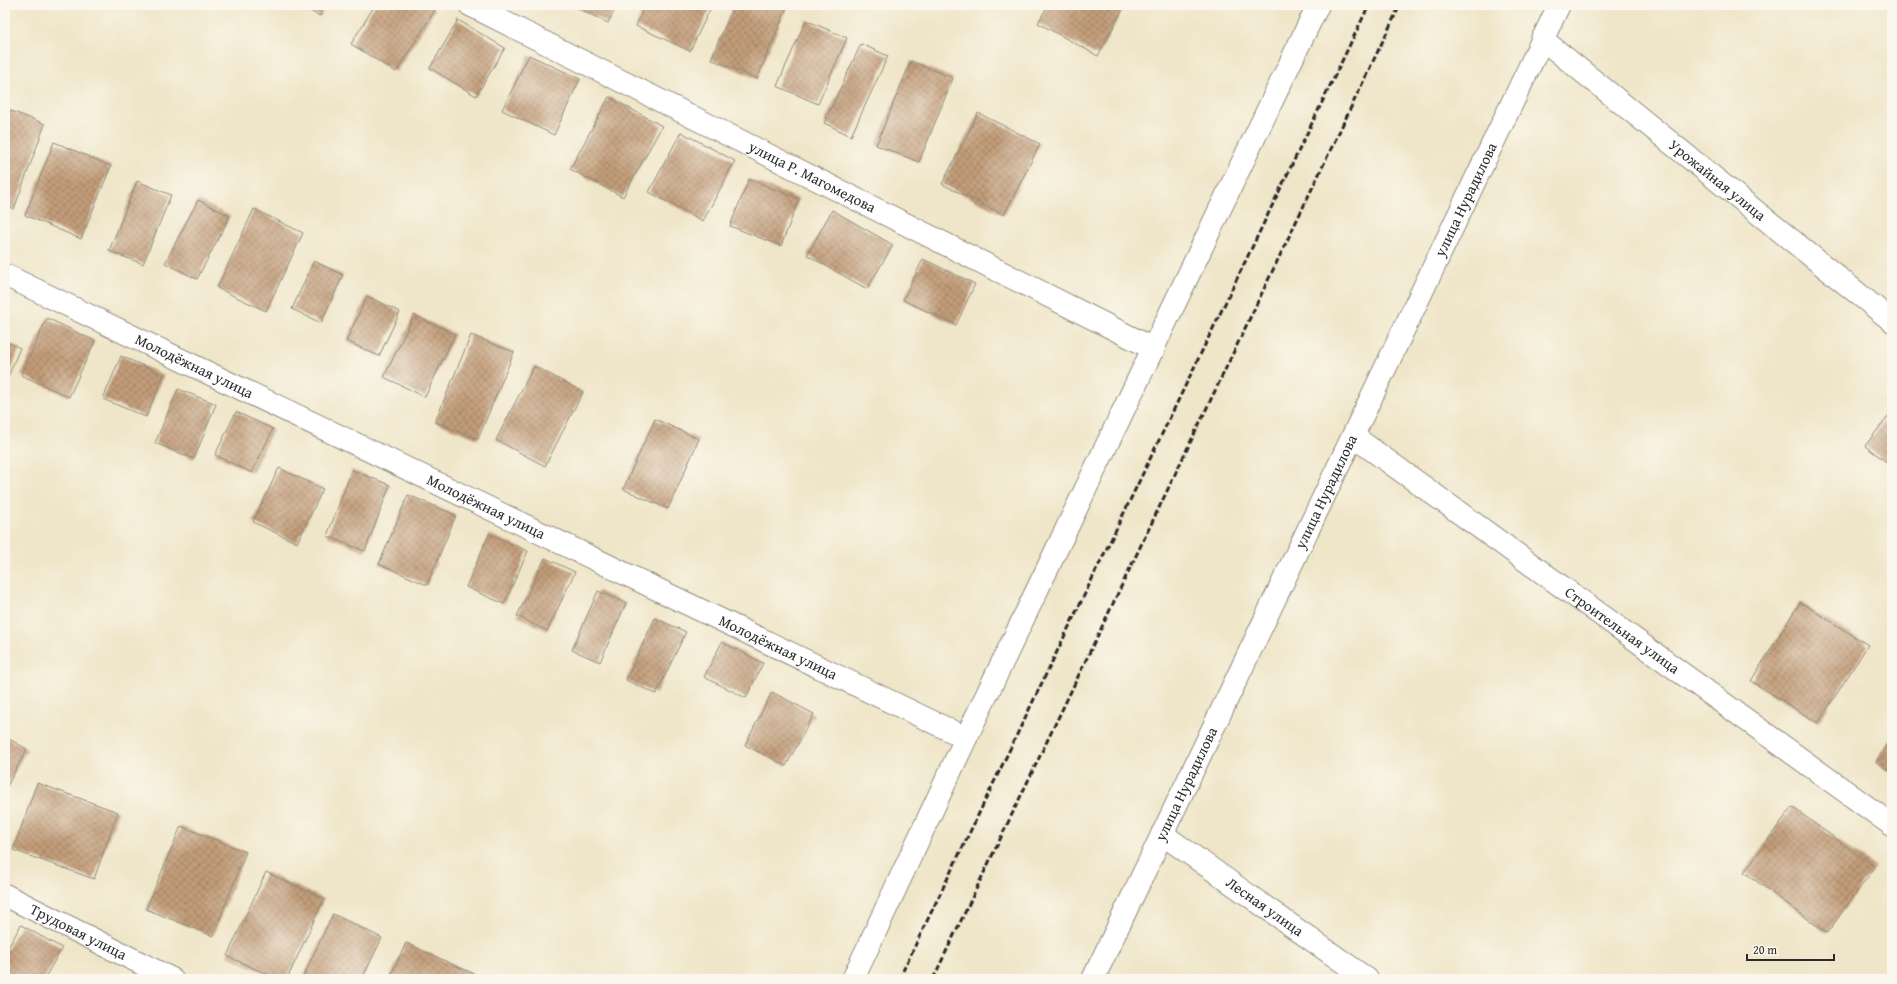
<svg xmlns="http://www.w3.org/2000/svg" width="1897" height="984" font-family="'Gentium Book Plus',serif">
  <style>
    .building { fill: url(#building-cross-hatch) }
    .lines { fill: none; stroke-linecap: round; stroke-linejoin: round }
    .street-casing { stroke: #8d887a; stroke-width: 24 }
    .street { stroke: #fff; stroke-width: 22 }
    .rail { stroke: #2b2b2b; stroke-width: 3; stroke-dasharray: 6 3; stroke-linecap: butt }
    .labels { text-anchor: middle; stroke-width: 3.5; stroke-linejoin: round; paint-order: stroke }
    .street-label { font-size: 15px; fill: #2b2b2b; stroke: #fbf7ec }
  </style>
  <defs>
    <pattern id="building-cross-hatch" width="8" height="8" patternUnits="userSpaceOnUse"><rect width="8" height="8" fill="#c29d79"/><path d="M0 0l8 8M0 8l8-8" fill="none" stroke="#9e8063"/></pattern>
  </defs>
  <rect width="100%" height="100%" fill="#fbf7ec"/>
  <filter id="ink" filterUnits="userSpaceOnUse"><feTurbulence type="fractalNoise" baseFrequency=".025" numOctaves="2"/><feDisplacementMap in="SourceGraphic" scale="8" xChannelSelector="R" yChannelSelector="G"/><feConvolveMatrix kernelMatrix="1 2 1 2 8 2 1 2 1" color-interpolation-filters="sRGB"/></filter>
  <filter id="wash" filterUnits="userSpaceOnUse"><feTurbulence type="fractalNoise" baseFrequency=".012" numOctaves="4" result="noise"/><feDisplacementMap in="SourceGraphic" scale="16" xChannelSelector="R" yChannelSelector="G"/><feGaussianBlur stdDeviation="0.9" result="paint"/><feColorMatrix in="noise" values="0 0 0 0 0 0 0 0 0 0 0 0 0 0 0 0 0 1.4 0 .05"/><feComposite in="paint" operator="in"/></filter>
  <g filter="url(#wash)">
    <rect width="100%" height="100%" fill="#efe5c8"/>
    <g id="blocks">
      <g class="building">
        <polygon points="298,5 326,5 320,16"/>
        <polygon points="375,5 427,5 435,10 396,72 351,44"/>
        <polygon points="579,5 617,5 608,23 578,8"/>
        <polygon points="645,5 712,5 690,51 636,26"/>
        <polygon points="734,5 782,5 787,7 757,79 711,59"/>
        <polygon points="1048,5 1125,5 1098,56 1038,23"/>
        <polygon points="458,20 505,48 476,96 430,68"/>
        <polygon points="806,20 847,38 818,104 777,86"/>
        <polygon points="861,44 888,56 851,136 824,123"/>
        <polygon points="529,55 580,79 554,135 502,110"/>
        <polygon points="911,61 953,78 919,162 876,145"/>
        <polygon points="609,97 662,126 623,197 570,169"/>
        <polygon points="6,109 45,124 14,209 5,205"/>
        <polygon points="978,113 1040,144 1004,215 942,184"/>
        <polygon points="681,132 735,161 703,221 649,192"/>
        <polygon points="54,142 111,166 81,239 25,215"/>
        <polygon points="749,179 799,199 781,246 730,226"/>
        <polygon points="137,181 171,195 143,264 109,251"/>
        <polygon points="198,200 230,216 197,279 165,263"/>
        <polygon points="254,209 303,233 266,311 217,288"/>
        <polygon points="832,210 893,245 867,289 807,255"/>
        <polygon points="923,259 975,284 956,325 903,300"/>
        <polygon points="314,261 343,275 321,323 292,309"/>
        <polygon points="367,296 400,312 379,356 346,341"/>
        <polygon points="414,315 455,334 425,397 384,377"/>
        <polygon points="47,318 95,341 69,397 21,375"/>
        <polygon points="471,335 514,352 478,439 435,422"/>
        <polygon points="5,341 20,348 5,384"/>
        <polygon points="121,356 164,375 146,417 103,399"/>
        <polygon points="534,366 583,392 545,466 496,440"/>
        <polygon points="178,389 216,404 194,459 155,443"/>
        <polygon points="1892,411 1892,466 1865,446"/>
        <polygon points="236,412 273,429 252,473 215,455"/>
        <polygon points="655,419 699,439 668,509 623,489"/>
        <polygon points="279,468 323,489 297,543 253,522"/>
        <polygon points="352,470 390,485 365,551 327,536"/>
        <polygon points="408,495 456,515 427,585 379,564"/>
        <polygon points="489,534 528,551 504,604 466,587"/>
        <polygon points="545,558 575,572 547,631 517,616"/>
        <polygon points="598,591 626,603 600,662 572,650"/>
        <polygon points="1800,602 1868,645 1818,723 1751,681"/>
        <polygon points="655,618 686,632 656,694 626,680"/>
        <polygon points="722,642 763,663 746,698 704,677"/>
        <polygon points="772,692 814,714 786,766 745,745"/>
        <polygon points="1892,736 1892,773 1876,762"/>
        <polygon points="5,737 27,749 5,790"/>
        <polygon points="37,783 118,812 94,879 13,850"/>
        <polygon points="1792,807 1875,867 1827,933 1744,872"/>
        <polygon points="181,826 246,852 213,936 146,909"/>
        <polygon points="266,872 324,899 287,979 278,979 227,956"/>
        <polygon points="333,914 382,938 362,979 302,979"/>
        <polygon points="21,925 62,948 44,979 5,979 5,953"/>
        <polygon points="406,943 485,979 389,979"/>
      </g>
    </g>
  </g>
  <g filter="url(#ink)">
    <use href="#blocks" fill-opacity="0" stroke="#8d887a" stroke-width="1"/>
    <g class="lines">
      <defs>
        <g id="street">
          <path id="s1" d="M 470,5 L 1154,349"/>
          <path id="s2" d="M 1542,39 L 1892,321"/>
          <path id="s3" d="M 5,275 L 966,738"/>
          <path id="s4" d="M 1353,436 L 1892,825"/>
          <path id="s5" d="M 1162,834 L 1367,979"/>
          <path id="s6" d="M 5,895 L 172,979"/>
          <polyline points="853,979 966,738 1318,5"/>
          <path id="s7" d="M 1093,979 L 1559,5"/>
        </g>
      </defs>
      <use href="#street" class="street-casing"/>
      <use href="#street" class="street"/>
      <g class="rail">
        <polyline points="899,979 1369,5"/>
        <polyline points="933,979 1400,5"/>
      </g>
    </g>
  </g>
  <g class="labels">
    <g class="street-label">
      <text dy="5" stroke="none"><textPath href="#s1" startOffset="383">улица Р. Магомедова</textPath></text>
      <text dy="5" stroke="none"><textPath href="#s2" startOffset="225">Урожайная улица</textPath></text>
      <text dy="5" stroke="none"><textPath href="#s7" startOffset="864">улица Нурадилова</textPath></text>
      <text dy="5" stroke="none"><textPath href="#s3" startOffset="210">Молодёжная улица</textPath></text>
      <text dy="5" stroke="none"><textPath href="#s7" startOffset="540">улица Нурадилова</textPath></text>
      <text dy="5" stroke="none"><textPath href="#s3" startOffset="534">Молодёжная улица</textPath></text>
      <text dy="5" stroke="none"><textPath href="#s4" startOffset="332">Строительная улица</textPath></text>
      <text dy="5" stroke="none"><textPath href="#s3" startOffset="858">Молодёжная улица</textPath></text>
      <text dy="5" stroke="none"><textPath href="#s7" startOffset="216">улица Нурадилова</textPath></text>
      <text dy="5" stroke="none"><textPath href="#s5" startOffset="126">Лесная улица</textPath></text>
      <text dy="5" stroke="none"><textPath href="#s6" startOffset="82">Трудовая улица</textPath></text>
    </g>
  </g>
  <rect width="1897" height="984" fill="none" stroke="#fbf7ec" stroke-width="20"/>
  <path d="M1747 954v6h87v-6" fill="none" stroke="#2b2b2b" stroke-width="2"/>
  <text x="1753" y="954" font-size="12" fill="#2b2b2b" stroke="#fbf7ec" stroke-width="3" paint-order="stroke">20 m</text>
</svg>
